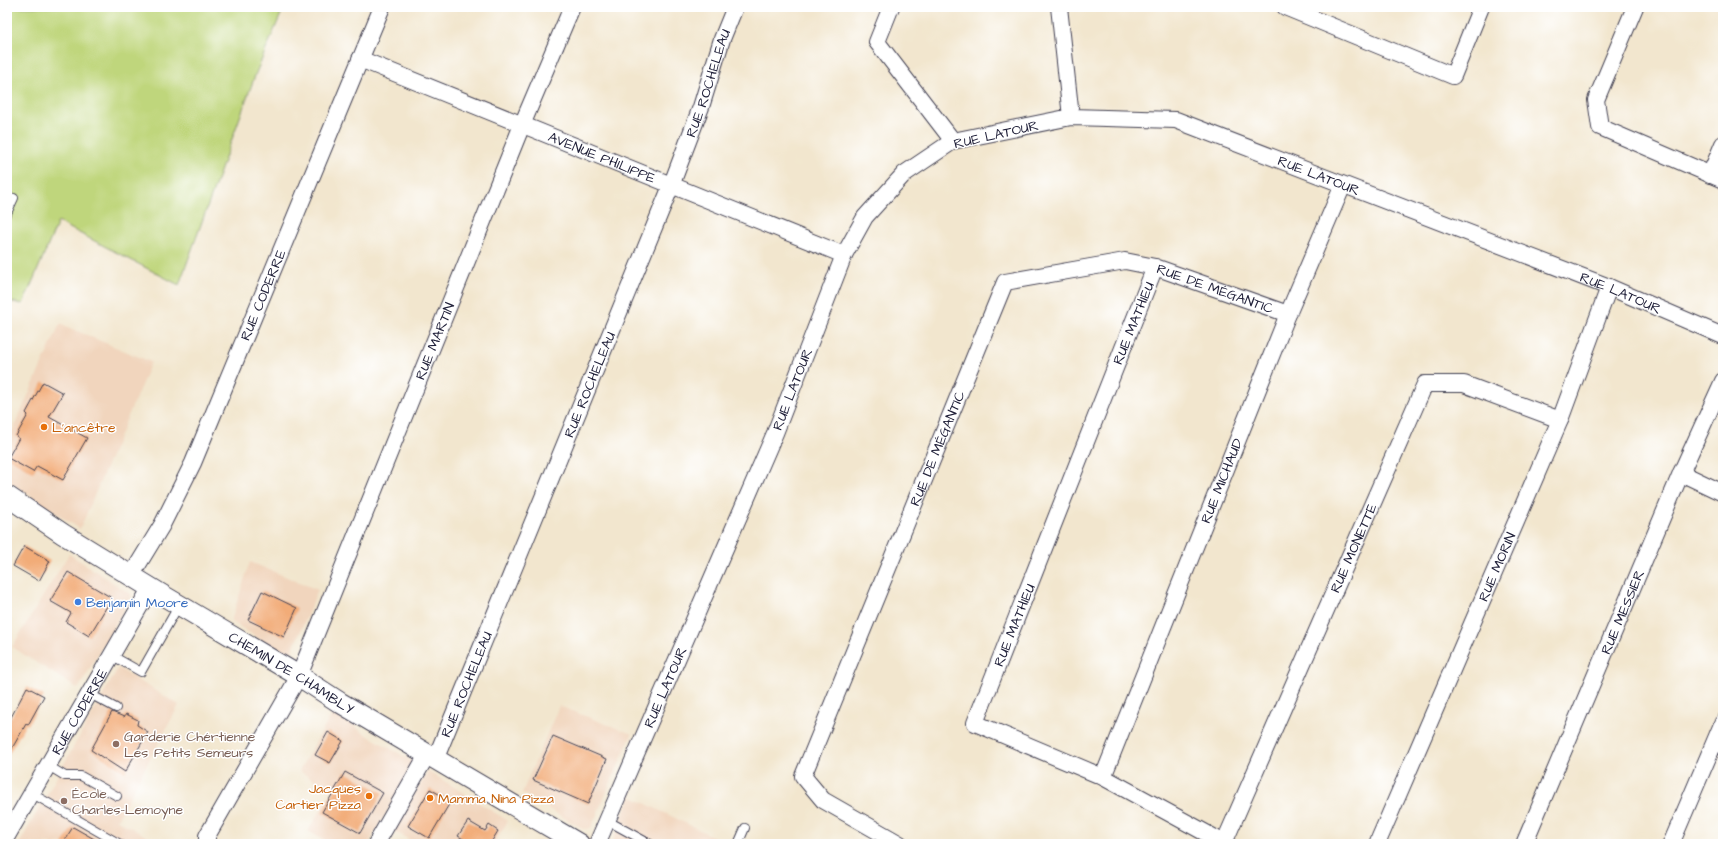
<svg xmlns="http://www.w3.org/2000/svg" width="1730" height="851" font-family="'Architects Daughter',sans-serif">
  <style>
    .built { fill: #f1d5bd }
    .green { fill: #bfd67b; stroke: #707c5b }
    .building { fill: #f2ac78 }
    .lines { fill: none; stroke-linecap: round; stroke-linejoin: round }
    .service-casing { stroke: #413f51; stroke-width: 10 }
    .minor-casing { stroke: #413f51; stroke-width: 18 }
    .tertiary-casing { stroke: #413f51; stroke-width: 22 }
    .service { stroke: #fff; stroke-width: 8 }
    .minor { stroke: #fff; stroke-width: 16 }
    .tertiary { stroke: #fff; stroke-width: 20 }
    .food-dot { fill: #e8710a; stroke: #fff; stroke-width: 1.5 }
    .shop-dot { fill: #3f7fe0; stroke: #fff; stroke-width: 1.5 }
    .education-dot { fill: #8d6e63; stroke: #fff; stroke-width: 1.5 }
    .labels { text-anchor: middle; stroke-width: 3; stroke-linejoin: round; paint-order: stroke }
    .street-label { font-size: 14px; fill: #22223b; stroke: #fff }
    .food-label { font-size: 14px; fill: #c56008; stroke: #fff; text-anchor: start }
    .shop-label { font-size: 14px; fill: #366cbe; stroke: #fff; text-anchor: start }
    .education-label { font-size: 14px; fill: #785e54; stroke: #fff; text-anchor: start }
  </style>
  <rect width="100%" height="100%" fill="#fff"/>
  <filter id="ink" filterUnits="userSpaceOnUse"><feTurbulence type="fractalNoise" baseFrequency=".025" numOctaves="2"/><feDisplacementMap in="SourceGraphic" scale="8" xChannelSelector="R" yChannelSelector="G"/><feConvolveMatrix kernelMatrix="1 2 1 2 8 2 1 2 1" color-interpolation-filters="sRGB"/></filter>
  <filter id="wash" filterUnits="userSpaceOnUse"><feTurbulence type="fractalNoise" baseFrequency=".012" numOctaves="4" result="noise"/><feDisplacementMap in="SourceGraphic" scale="16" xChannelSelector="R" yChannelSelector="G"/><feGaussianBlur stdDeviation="0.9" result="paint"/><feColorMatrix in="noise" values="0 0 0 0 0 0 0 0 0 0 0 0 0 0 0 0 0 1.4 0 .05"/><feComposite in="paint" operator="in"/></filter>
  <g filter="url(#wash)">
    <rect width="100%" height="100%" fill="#f2e6ce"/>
    <g class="built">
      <polygon points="60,324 151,362 80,529 7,480 7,443"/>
      <polygon points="69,554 132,595 78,689 12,647"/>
      <polygon points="250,562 318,590 289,658 231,621"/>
      <polygon points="118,668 179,705 117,820 160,844 19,844"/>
      <polygon points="559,706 632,734 591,828 583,829 522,793"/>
      <polygon points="334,711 365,734 416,763 368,844 331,844 308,831 332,791 299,771"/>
      <polygon points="428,771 508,821 493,844 417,844 392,830"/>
      <polygon points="630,796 716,838 714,844 612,844"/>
    </g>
    <polygon class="green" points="7,7 284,7 256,73 179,285 58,222 23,304 7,301"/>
    <g id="blocks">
      <g class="building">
        <polygon points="43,382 63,393 49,417 87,438 63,480 37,466 33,472 8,458 19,438 16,436 28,415 26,413"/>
        <polygon points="24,546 50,561 39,581 13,566"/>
        <polygon points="68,572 112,598 89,636 66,622 71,613 50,601"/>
        <polygon points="262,591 297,608 284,637 248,620"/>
        <polygon points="27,687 44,696 28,725 26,724 7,757 7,725"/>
        <polygon points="112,712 124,717 126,714 138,720 137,725 148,732 125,772 91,750"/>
        <polygon points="328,732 343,741 330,763 315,755"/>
        <polygon points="553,736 607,759 588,804 533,780"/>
        <polygon points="345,772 383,793 360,833 322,812"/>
        <polygon points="430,789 451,801 429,838 408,826"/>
        <polygon points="468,821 485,831 489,825 498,831 490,844 472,844 458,836"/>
        <polygon points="73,827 103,844 62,844"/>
      </g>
    </g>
  </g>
  <g filter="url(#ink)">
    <use href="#blocks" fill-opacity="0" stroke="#413f51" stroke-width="1"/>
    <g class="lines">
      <defs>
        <g id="service">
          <polyline points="7,213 14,198"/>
          <polyline points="111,655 141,672 179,605"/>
          <polyline points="88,693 116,708"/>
          <polyline points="47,765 65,776 81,776 117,796"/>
          <polyline points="31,793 120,844"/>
          <polyline points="608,821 650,844"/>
          <polyline points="738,844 745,828"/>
        </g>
        <g id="minor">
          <polyline points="891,7 877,42 953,141"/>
          <polyline points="1059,7 1071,117"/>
          <polyline points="1285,7 1453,76 1481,7"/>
          <polyline points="1635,7 1596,100 1600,127 1723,180"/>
          <path id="s1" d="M 360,59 L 844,255"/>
          <polyline points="1710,175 1723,144"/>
          <polyline points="1155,267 975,723 1103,777 1226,844"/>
          <polyline points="1681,473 1723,493"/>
          <path id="s2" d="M 131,576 L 162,525 L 193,463 L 382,7"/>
          <path id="s3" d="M 435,760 L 671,186 L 701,107 L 722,39 L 735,7"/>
          <path id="s4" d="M 1103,777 L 1288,314 L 1343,185"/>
          <path id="s5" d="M 7,836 L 151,587"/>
          <path id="s6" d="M 1224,843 L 1425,384 L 1464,384 L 1560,420"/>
          <path id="s7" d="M 207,844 L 207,836 L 299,676 L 522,125 L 572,7"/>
          <polyline points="376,844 427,755"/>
          <path id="s8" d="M 597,844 L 775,433 L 844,255 L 865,217 L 904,174 L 953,141 L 1071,117 L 1176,120 L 1609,287 L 1723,336"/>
          <path id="s9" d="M 900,844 L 823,800 L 803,776 L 1005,282 L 1125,261 L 1155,267 L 1288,314"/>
          <path id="s10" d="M 1377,844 L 1560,420 L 1609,287"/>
          <path id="s11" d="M 1524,844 L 1681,473 L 1723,381"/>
          <polyline points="1671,844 1723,722"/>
        </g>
        <g id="tertiary">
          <path id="s12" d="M 7,496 L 63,534 L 164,596 L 299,676 L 339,702 L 579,844"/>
        </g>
      </defs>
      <use href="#service" class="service-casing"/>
      <use href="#minor" class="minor-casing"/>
      <use href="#tertiary" class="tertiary-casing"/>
      <use href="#service" class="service"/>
      <use href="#minor" class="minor"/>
      <use href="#tertiary" class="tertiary"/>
    </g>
  </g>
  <g class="food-dot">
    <circle cx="44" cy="427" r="4"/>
    <circle cx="369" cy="796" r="4"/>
    <circle cx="430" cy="798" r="4"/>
  </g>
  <circle class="shop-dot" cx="78" cy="602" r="4"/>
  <g class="education-dot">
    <circle cx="116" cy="744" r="4"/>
    <circle cx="64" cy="801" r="4"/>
  </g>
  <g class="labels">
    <g class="street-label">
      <text dy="5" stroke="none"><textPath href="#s3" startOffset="730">RUE ROCHELEAU</textPath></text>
      <text transform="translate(996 134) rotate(-13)" y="5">RUE LATOUR</text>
      <text dy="5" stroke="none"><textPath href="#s1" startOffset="261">AVENUE PHILIPPE</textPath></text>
      <text dy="5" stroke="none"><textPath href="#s8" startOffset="1178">RUE LATOUR</textPath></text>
      <text dy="5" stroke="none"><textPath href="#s9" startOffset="870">RUE DE MÉGANTIC</textPath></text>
      <text dy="5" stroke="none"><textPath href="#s8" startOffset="1502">RUE LATOUR</textPath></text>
      <text dy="5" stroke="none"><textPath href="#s2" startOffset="311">RUE CODERRE</textPath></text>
      <text transform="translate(1133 323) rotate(-68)" y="5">RUE MATHIEU</text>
      <text dy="5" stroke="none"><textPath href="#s7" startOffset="554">RUE MARTIN</textPath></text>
      <text dy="5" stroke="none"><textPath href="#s3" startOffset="406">RUE ROCHELEAU</textPath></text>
      <text dy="5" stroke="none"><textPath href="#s8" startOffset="495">RUE LATOUR</textPath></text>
      <text dy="5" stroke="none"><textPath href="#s9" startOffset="474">RUE DE MÉGANTIC</textPath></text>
      <text dy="5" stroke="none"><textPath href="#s4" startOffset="319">RUE MICHAUD</textPath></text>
      <text dy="5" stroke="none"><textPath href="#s6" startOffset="322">RUE MONETTE</textPath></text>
      <text dy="5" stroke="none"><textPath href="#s10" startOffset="302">RUE MORIN</textPath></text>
      <text dy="5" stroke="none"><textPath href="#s11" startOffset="252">RUE MESSIER</textPath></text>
      <text transform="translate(1014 625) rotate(-68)" y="5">RUE MATHIEU</text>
      <text dy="5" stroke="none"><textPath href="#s12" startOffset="335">CHEMIN DE CHAMBLY</textPath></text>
      <text dy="5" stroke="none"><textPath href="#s3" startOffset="82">RUE ROCHELEAU</textPath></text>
      <text dy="5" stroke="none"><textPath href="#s8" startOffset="171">RUE LATOUR</textPath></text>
      <text dy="5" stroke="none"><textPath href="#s5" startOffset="144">RUE CODERRE</textPath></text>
    </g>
    <g class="food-label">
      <text x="52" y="432">L'ancêtre</text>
      <text x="361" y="793" text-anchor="end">Jacques<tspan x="361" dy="16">Cartier Pizza</tspan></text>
      <text x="438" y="803">Mamma Nina Pizza</text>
    </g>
    <g class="shop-label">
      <text x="86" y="607">Benjamin Moore</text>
    </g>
    <g class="education-label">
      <text x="124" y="741">Garderie Chértienne<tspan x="124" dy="16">Les Petits Semeurs</tspan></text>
      <text x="72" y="798">École<tspan x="72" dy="16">Charles-Lemoyne</tspan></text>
    </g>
  </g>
  <rect width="1730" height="851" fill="none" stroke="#fff" stroke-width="24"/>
</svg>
